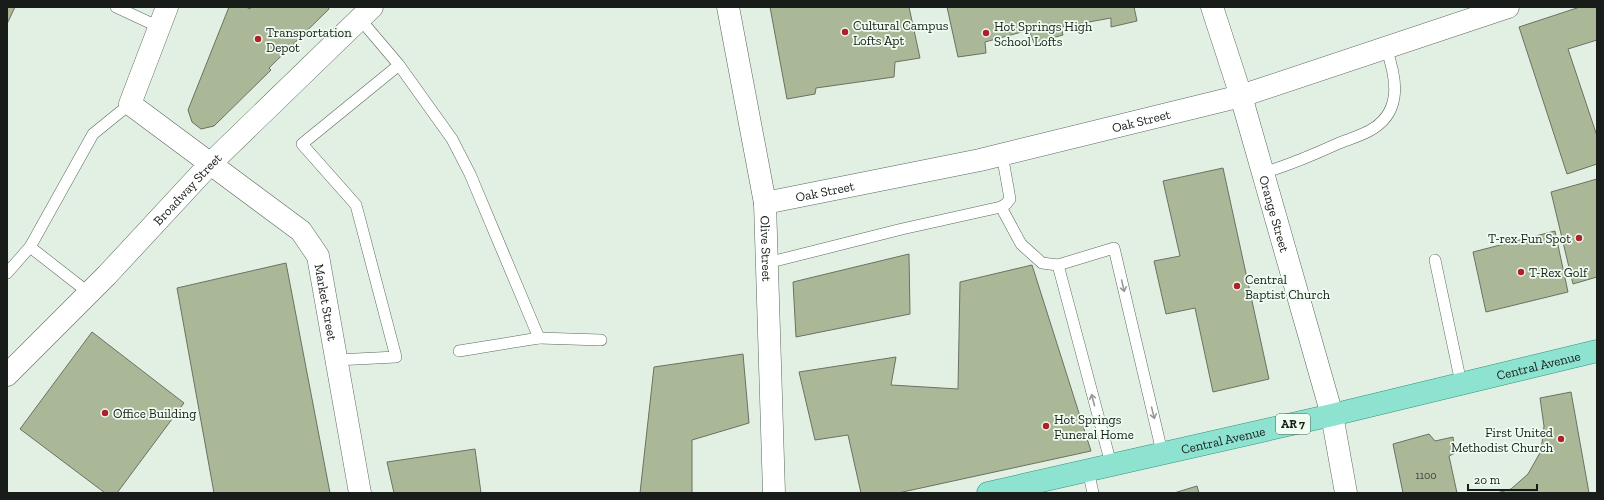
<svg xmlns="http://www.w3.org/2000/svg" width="1604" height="500" font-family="'Zilla Slab',serif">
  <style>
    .building { fill: #abb897; stroke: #6c7163 }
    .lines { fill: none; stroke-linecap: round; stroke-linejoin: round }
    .service-casing { stroke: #5b685d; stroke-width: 12 }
    .minor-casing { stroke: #5b685d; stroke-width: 23 }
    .primary-casing { stroke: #33917b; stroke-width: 23 }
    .service { stroke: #fff; stroke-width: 11 }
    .minor { stroke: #fff; stroke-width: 22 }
    .primary { stroke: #8de2d0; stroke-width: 22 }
    .oneway { stroke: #979998 }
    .poi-dot { fill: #b11f2d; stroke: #effdf1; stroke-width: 1.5 }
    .labels { text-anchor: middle; stroke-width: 3.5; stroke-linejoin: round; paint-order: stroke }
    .number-label { font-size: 11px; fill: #3d4438 }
    .shield { fill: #effdf1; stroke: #58605a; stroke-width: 1 }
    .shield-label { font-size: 12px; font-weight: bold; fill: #181d19 }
    .poi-label { font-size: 13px; fill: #181d19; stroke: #effdf1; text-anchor: start }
    .street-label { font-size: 13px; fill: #181d19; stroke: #effdf1 }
  </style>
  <rect width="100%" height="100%" fill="#e1f0e3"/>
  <g class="building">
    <polygon points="7,7 15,7 7,24"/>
    <polygon points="229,7 246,7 250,9 251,7 328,7 329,9 269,68 271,70 214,126 201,129 192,122 188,110"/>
    <polygon points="770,7 909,7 920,58 895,62 894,77 816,88 815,94 787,99"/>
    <polygon points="947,7 1134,7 1137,21 1111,27 1111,18 1061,27 1063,35 1034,43 1029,30 985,42 986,53 958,57"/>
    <polygon points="1580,7 1597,7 1597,40 1568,49 1597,136 1597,164 1567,174 1519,27"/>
    <polygon points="1223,168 1269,379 1213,392 1195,308 1166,314 1154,261 1180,256 1163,181"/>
    <polygon points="1597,179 1597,277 1573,284 1551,192"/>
    <polygon points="1555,231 1568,292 1486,312 1473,252"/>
    <polygon points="909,254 910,314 796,337 793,282"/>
    <polygon points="286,263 330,493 214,493 177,288"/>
    <polygon points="1032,265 1091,451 898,493 861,493 848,435 815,440 799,372 896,357 891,385 958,389 960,282"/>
    <polygon points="92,332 184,403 117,493 105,493 20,429"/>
    <polygon points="743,354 749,423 692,440 692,493 640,493 654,367"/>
    <polygon points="1571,392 1589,493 1497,493 1511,489 1528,474 1541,451 1544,426 1540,398"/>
    <polygon points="1429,434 1435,441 1453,437 1455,453 1449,456 1457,493 1403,493 1393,444"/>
    <polygon points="475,449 481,493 394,493 387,462"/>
    <polygon points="1197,486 1199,493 1174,493"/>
  </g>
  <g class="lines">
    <defs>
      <g id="service">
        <polyline points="116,7 159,27"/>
        <polyline points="399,65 452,139 470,174 539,338 459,351"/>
        <path d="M 1263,173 C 1289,165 1313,155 1337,144 C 1349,139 1364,135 1374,128 C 1403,109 1396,76 1386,48"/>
        <polyline points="1001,207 1021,244 1042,263 1058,265 1114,248 1162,452"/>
        <polyline points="1435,260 1461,383"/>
        <polyline points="767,263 902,229 1001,207 1006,204 1010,199 1002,154"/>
        <polyline points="1058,265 1111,464"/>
        <polyline points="7,273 30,247"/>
        <polyline points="89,293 30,247 93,134 130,104"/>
        <polyline points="539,338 601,340"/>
        <polyline points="336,360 396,357 356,205 302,144 399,65 360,19"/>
        <polyline points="1088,470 1093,493"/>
      </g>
      <g id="minor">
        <path id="s1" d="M 167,7 L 130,104 L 301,231 L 318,256 L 360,493"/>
        <path id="s2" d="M 728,7 L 765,203 L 774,493"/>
        <path id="s3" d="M 1212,7 L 1241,96 L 1332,415 L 1346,493"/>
        <path id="s4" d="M 765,203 L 980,160 L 1241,96 L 1508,7"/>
        <path id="s5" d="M 7,375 L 107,275 L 210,164 L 372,7"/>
      </g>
      <g id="primary">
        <path id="s6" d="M 988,493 L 1332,415 L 1597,351"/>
      </g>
    </defs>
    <use href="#service" class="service-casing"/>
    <use href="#minor" class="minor-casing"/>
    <use href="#primary" class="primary-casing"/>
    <use href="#service" class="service"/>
    <use href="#minor" class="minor"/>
    <use href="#primary" class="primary"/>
  </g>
  <defs><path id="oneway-shaft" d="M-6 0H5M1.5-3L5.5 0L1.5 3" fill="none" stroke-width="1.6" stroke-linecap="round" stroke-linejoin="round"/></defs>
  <g class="oneway">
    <use href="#oneway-shaft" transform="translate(1123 286) rotate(77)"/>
    <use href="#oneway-shaft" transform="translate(1093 400) rotate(-105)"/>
    <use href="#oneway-shaft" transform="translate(1153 413) rotate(76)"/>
  </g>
  <g class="poi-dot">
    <circle cx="845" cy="32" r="4"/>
    <circle cx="986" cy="33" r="4"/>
    <circle cx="258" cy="39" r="4"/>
    <circle cx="1579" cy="238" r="4"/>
    <circle cx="1521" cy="272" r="4"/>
    <circle cx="1237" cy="286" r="4"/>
    <circle cx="105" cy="413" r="4"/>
    <circle cx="1046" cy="426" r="4"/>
    <circle cx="1561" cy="439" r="4"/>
  </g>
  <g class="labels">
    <g class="number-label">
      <text x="1426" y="479">1100</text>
    </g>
    <rect class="shield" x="1276" y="414" width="34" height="20" rx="3"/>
    <g class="shield-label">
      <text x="1293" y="428">AR 7</text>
    </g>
    <g class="poi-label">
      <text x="853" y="30">Cultural Campus<tspan x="853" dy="15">Lofts Apt</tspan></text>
      <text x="994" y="31">Hot Springs High<tspan x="994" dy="15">School Lofts</tspan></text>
      <text x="266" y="37">Transportation<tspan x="266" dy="15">Depot</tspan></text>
      <text x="1571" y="243" text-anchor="end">T-rex Fun Spot</text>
      <text x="1529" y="277">T-Rex Golf</text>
      <text x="1245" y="284">Central<tspan x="1245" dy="15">Baptist Church</tspan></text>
      <text x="113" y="418">Office Building</text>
      <text x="1054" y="424">Hot Springs<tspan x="1054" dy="15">Funeral Home</tspan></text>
      <text x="1553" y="437" text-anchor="end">First United<tspan x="1553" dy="15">Methodist Church</tspan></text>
    </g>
    <g class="street-label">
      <text dy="5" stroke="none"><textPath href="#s4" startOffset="385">Oak Street</textPath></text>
      <text dy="5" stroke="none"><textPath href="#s5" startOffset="259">Broadway Street</textPath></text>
      <text dy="5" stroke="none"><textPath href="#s4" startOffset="61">Oak Street</textPath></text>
      <text dy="5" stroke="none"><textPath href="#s3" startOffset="216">Orange Street</textPath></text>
      <text dy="5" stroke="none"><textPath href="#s2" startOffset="245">Olive Street</textPath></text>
      <text dy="5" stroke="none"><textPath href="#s1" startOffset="394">Market Street</textPath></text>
      <text dy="5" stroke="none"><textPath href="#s6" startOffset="565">Central Avenue</textPath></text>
      <text dy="5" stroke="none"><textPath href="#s6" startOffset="241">Central Avenue</textPath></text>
    </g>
  </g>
  <rect width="1604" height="500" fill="none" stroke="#181d19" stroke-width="16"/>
  <path d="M1468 484v6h69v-6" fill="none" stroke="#181d19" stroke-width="2"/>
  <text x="1474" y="484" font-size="12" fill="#181d19" stroke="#effdf1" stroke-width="3" paint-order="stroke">20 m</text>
</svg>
